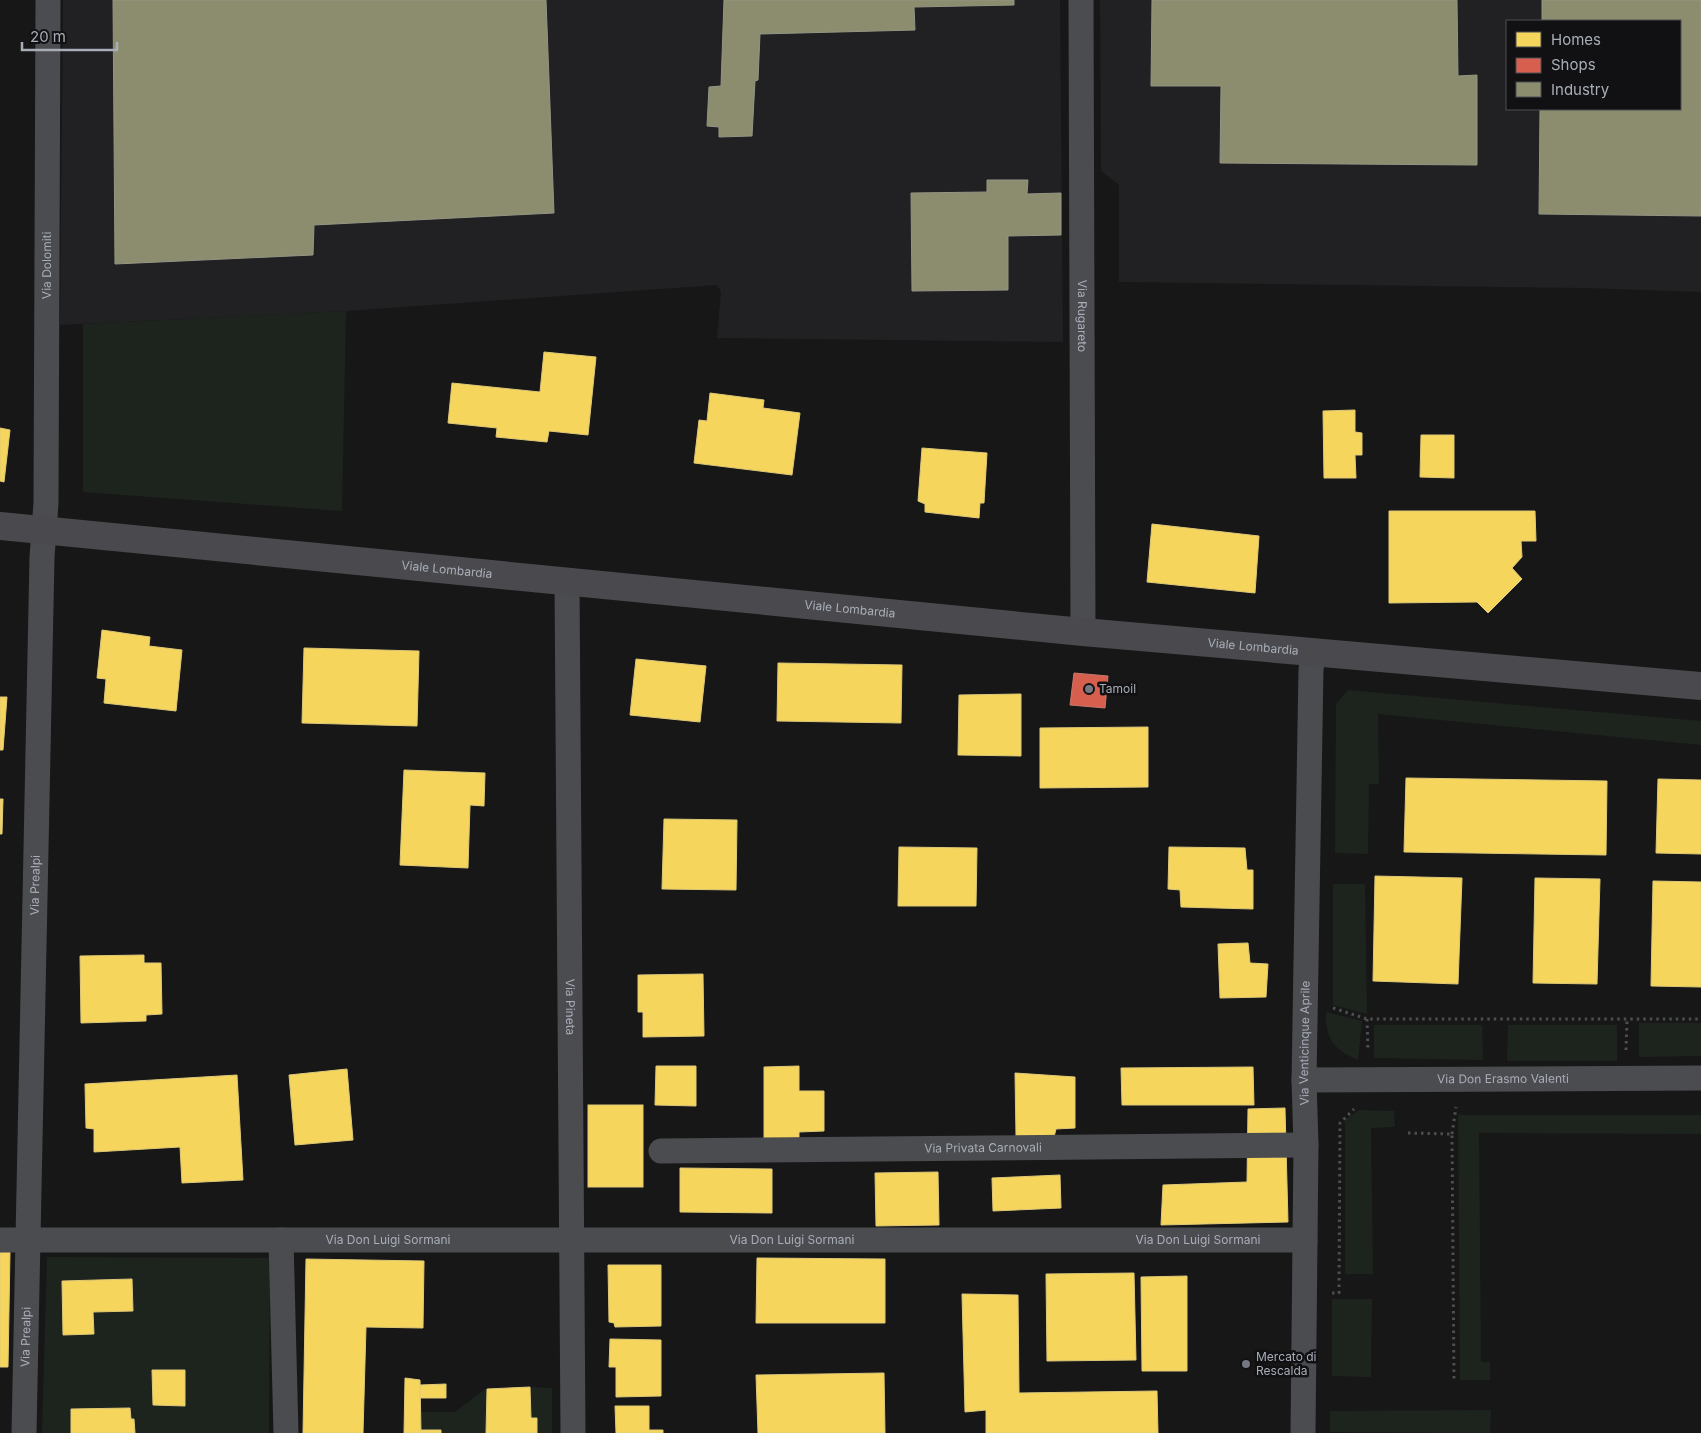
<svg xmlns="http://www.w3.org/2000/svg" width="1701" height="1433" font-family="Inter,sans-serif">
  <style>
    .built { fill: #212123; fill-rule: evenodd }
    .green { fill: #1d241e }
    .homes { fill: #f6d55c; stroke: #dfc978 }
    .shops { fill: #d6604d; stroke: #c8776d }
    .industry { fill: #8c8c6e; stroke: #949684 }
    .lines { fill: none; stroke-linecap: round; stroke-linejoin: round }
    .path { stroke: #4d4e52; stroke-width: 3; stroke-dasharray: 2.5 4; stroke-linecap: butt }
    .street { stroke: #4b4c50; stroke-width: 25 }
    .secondary { stroke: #4a4a4e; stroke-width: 28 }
    .poi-dot { fill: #757880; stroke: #111113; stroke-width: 2 }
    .labels { text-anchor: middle; stroke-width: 5; stroke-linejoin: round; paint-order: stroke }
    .street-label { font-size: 12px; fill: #a8adb8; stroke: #111113 }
    .poi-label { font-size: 12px; fill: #a8adb8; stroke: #111113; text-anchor: start }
  </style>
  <rect width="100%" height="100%" fill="#171717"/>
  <g class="built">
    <polygon points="63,0 1060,0 1063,342 717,338 721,292 717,285 346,311 60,325"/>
    <path d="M 1100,0 L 1701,0 L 1701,292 L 1584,288 L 1119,282 L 1119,185 L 1101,171 ZM 1507,21 L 1680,21 L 1680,109 L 1507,109 Z"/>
  </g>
  <g class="green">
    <polygon points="346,311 342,511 83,492 83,324"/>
    <polygon points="1348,690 1701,721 1701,745 1378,714 1379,784 1369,784 1368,854 1335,853 1336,704"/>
    <polygon points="1333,884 1365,884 1367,1014 1333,1005"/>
    <path d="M 1326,1012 L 1362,1021 L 1358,1060 C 1333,1050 1325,1037 1326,1012 Z"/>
    <polygon points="1639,1023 1701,1023 1701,1056 1639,1057"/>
    <polygon points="1374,1025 1482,1025 1483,1060 1374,1058"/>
    <polygon points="1508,1025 1617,1025 1617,1061 1507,1061"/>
    <polygon points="1359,1110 1394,1111 1395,1127 1371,1128 1373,1274 1345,1274 1345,1120"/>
    <polygon points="1458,1115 1701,1115 1701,1134 1479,1133 1481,1362 1490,1362 1490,1380 1460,1380"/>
    <polygon points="47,1257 270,1258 269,1433 42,1433"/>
    <polygon points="1332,1299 1372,1299 1371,1377 1332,1376"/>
    <polygon points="530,1387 552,1388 552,1433 537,1433 537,1418 531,1418"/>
    <polygon points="485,1389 487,1389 486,1433 421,1433 420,1412 455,1412"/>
    <polygon points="1491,1410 1490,1433 1330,1432 1330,1411"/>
  </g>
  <g class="homes">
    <polygon points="544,352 596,357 588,435 549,431 547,442 496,437 497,428 448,423 452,383 540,392"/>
    <polygon points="710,393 764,400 763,408 800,413 792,475 694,463 699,420 707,421"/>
    <polygon points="1355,410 1355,432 1362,433 1362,455 1355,455 1356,478 1324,478 1323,411"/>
    <polygon points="0,428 10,430 4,482 0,481"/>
    <polygon points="1421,435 1454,435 1454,478 1420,477"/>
    <polygon points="922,448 987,453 984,503 980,503 979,518 925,512 925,504 918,501"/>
    <polygon points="1389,511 1535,511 1536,541 1521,541 1522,557 1512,568 1522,579 1488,613 1477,602 1389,603"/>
    <polygon points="1152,524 1259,536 1255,593 1147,582"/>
    <polygon points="102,630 150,637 149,646 182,650 176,711 104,703 106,679 97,678"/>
    <polygon points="304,648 419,651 417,726 302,723"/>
    <polygon points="636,659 706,666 700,722 630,715"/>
    <polygon points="778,663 902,665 901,723 777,721"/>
    <polygon points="1021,694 1021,756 958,755 959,695"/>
    <polygon points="0,697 7,697 3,750 0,750"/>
    <polygon points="1148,727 1148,787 1040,788 1040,728"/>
    <polygon points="404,770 485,773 484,806 470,805 468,868 400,865"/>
    <polygon points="1406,778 1607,781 1606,855 1404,852"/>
    <polygon points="1658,779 1701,780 1701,854 1656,853"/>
    <polygon points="0,799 3,799 2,834 0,834"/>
    <polygon points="664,819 737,820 736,890 662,889"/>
    <polygon points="899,847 977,848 976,906 898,906"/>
    <polygon points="1169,847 1245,848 1247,870 1253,870 1253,909 1181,907 1180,890 1168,889"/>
    <polygon points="1375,876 1462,878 1458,984 1373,981"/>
    <polygon points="1535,878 1600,879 1597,984 1533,983"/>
    <polygon points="1653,881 1701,882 1701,987 1651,986"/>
    <polygon points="1248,943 1250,963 1268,964 1266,997 1220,998 1218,944"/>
    <polygon points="144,955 144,963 161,963 162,1014 146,1015 146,1021 81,1023 80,956"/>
    <polygon points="703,974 704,1036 643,1037 643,1012 638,1012 638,975"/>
    <polygon points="656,1066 696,1066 696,1106 655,1105"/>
    <polygon points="799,1066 799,1091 824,1091 824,1131 799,1132 799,1139 764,1140 764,1067"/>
    <polygon points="1253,1067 1254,1105 1122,1105 1121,1068"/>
    <polygon points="347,1069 353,1140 295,1145 289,1075"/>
    <polygon points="1015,1073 1075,1077 1075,1128 1056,1129 1054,1137 1016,1136"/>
    <polygon points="237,1075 243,1180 182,1183 180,1147 94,1152 94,1129 86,1128 85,1084"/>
    <rect x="588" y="1105" width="55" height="82"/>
    <polygon points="1285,1108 1288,1222 1161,1225 1163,1185 1247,1182 1248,1109"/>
    <polygon points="680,1168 772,1169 772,1213 680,1212"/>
    <polygon points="938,1172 939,1225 876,1226 875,1173"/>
    <polygon points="1060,1175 1061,1208 993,1211 992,1178"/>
    <polygon points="0,1252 10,1252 8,1367 0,1367"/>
    <polygon points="757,1258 885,1259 885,1323 756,1323"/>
    <polygon points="306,1259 424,1261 423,1328 366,1327 363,1433 303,1433"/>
    <polygon points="608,1265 661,1265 661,1326 615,1327 614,1323 609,1322"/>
    <polygon points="1134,1273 1136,1360 1047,1361 1046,1274"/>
    <polygon points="1187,1276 1187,1371 1142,1371 1141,1277"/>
    <polygon points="132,1279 133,1311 93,1312 94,1334 63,1335 62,1281"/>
    <polygon points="962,1294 1018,1295 1019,1393 1157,1391 1158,1433 986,1433 986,1410 965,1412"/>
    <polygon points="610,1339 661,1340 661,1396 616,1397 616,1367 609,1367"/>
    <polygon points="152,1370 185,1370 185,1406 153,1405"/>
    <polygon points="884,1373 885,1433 758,1433 756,1375"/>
    <polygon points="405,1378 420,1380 421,1433 404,1433"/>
    <polygon points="446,1384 446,1398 420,1398 420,1385"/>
    <polygon points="530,1387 531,1418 537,1418 537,1433 486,1433 487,1389"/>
    <polygon points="615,1406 649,1406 649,1430 663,1430 663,1433 616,1433"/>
    <polygon points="130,1408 131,1419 134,1419 135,1433 71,1433 71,1409"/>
    <polygon points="420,1430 441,1430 441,1433 421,1433"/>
  </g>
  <polygon class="shops" points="1074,673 1108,676 1105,708 1070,705"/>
  <g class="industry">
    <polygon points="113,0 546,0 554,213 314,225 313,255 115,264"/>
    <polygon points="724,0 1014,0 1014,5 914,7 915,30 760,34 758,80 755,81 752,136 719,137 719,127 707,126 709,87 721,86"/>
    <polygon points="1152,0 1457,0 1458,76 1477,75 1477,165 1220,163 1221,86 1151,86"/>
    <polygon points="1542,0 1701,0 1701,216 1539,214 1540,109 1680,109 1680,21 1542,21"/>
    <polygon points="987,180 1028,180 1027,194 1061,193 1061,235 1008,236 1008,290 912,291 911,193 987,192"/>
  </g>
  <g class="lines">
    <g class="path">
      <polyline points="1333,1008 1367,1019 1701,1019"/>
      <polyline points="1367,1019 1368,1051"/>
      <polyline points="1626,1050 1627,1020"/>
      <polyline points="1408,1133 1452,1134 1454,1382"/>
      <polyline points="1452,1134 1456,1107"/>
      <polyline points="1332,1293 1339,1293 1340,1123 1354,1109"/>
    </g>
    <g class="street">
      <path id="s1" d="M 1081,0 L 1083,632"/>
      <path id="s2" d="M 567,581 L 573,1433"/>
      <path id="s3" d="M 1304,1080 L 1701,1078"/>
      <path id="s4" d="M 661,1151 L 1306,1145"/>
      <path id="s5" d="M 0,1240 L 1305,1240"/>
      <polyline points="281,1240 286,1433"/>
      <path id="s6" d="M 24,1433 L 42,557 L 46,503 L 48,0"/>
      <path id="s7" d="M 1303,1433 L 1306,1145 L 1304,1080 L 1311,669 L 1314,653"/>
    </g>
    <path class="secondary" id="s8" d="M 0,526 L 1083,632 L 1701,686"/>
  </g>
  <g class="poi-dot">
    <circle cx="1089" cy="689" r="5"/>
    <circle cx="1246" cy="1364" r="5"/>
  </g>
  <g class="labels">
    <g class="street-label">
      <text dy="4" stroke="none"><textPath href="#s6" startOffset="1168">Via Dolomiti</textPath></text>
      <text dy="4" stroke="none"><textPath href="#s1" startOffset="316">Via Rugareto</textPath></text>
      <text dy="4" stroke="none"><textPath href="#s8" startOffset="449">Viale Lombardia</textPath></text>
      <text dy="4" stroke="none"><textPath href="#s8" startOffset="854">Viale Lombardia</textPath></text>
      <text dy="4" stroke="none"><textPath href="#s8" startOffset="1259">Viale Lombardia</textPath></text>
      <text dy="4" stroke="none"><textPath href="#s6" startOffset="548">Via Prealpi</textPath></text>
      <text dy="4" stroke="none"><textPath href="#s2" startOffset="426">Via Pineta</textPath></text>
      <text dy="4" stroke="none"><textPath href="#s7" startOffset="390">Via Venticinque Aprile</textPath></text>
      <text dy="4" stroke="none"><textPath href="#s3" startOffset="199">Via Don Erasmo Valenti</textPath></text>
      <text dy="4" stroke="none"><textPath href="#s4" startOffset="322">Via Privata Carnovali</textPath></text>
      <text dy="4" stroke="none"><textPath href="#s5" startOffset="1198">Via Don Luigi Sormani</textPath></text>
      <text dy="4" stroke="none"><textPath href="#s5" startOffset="388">Via Don Luigi Sormani</textPath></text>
      <text dy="4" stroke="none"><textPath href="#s5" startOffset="792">Via Don Luigi Sormani</textPath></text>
      <text dy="4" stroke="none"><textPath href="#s6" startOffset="96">Via Prealpi</textPath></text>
    </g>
    <g class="poi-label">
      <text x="1099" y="693">Tamoil</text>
      <text x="1256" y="1361">Mercato di<tspan x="1256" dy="14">Rescalda</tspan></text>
    </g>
  </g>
  <rect x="1506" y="20" width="175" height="90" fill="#111113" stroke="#4d4f55"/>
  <rect x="1516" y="32" width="25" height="15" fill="#f6d55c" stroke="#4d4f55"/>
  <text x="1551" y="45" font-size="15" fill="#a8adb8">Homes</text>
  <rect x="1516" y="58" width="25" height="15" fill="#d6604d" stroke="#4d4f55"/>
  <text x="1551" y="70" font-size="15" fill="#a8adb8">Shops</text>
  <rect x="1516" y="82" width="25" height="15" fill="#8c8c6e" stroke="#4d4f55"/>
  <text x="1551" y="95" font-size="15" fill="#a8adb8">Industry</text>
  <path d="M22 42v8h95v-8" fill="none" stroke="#a8adb8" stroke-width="2.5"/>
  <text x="30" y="42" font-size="15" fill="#a8adb8" stroke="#111113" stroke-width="4" paint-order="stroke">20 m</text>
</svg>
